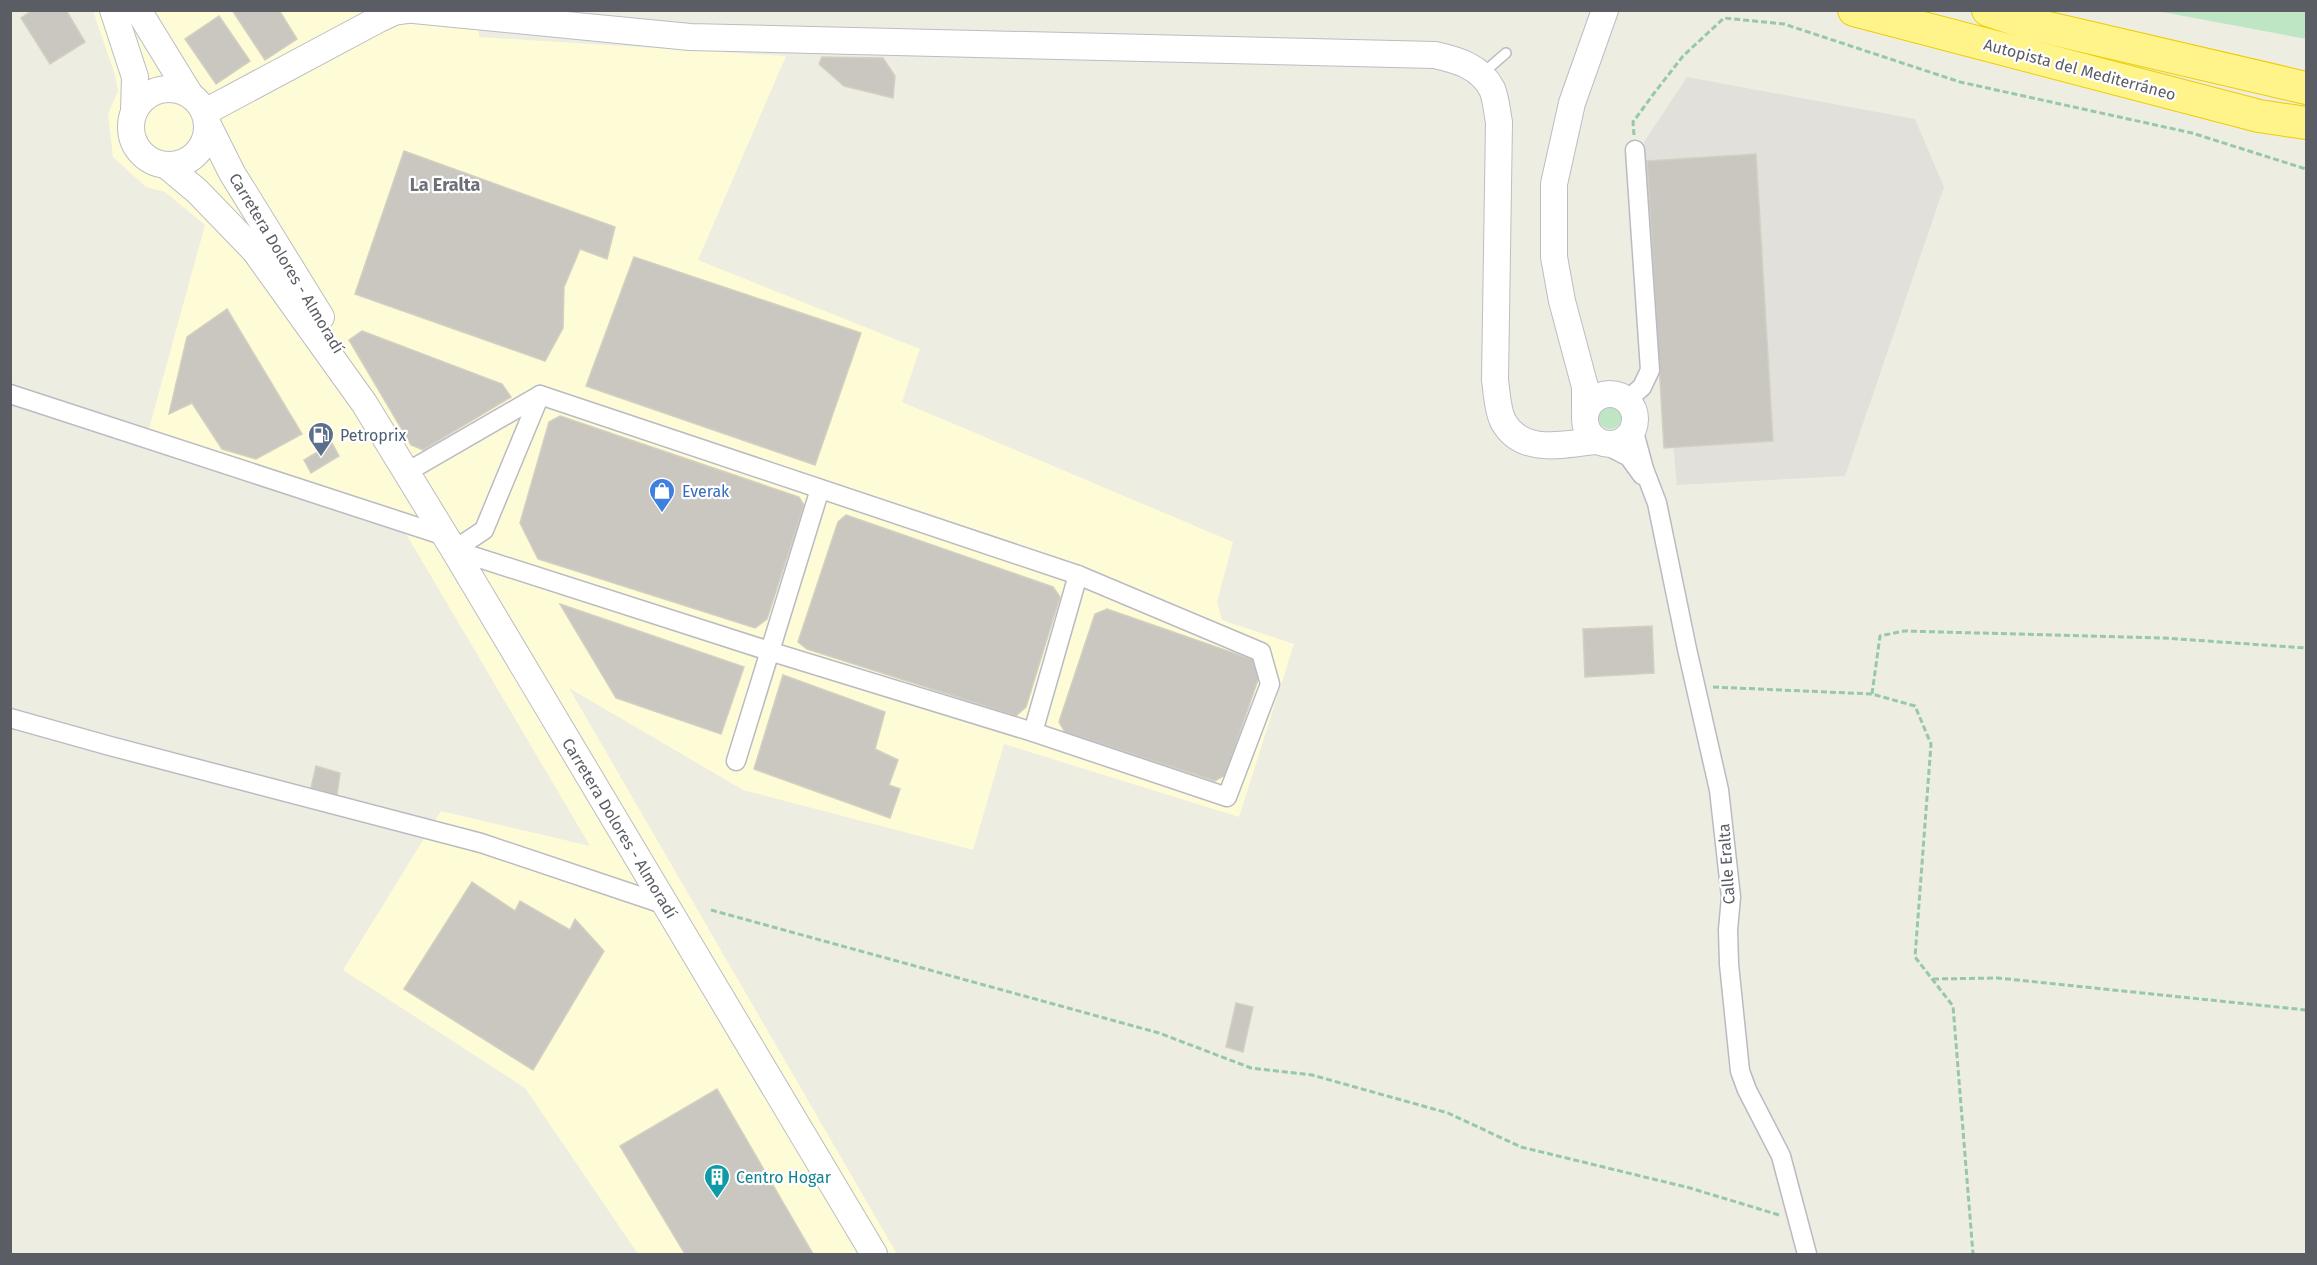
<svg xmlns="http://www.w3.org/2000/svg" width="2317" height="1265" font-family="'Fira Sans',sans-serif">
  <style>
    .commercial { fill: #fefbd7 }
    .industrial { fill: #e1e0da }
    .green { fill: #bee6c5 }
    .building { fill: #c9c7c0; stroke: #d3d0c1; stroke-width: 1.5 }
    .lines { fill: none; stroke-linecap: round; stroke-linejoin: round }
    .lane-casing { stroke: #babbc2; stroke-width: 12 }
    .street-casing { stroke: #babbc2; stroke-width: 21 }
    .secondary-casing { stroke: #bbbdc4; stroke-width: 28 }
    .highway-casing { stroke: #f0cc00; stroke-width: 34 }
    .path { stroke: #97c7ac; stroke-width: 3; stroke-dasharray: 6 3; stroke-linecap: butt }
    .lane { stroke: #fff; stroke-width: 9 }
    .street { stroke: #fff; stroke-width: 18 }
    .secondary { stroke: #fff; stroke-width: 26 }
    .highway { stroke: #fef489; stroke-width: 32 }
    .labels { text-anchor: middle; stroke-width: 4.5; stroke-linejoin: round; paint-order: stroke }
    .street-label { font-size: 16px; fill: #5b5d64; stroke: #fff }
    .service-label { font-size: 16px; fill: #4e5e75; stroke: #fff; text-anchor: start }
    .shop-label { font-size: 16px; fill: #366cbe; stroke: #fff; text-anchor: start }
    .culture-label { font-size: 16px; fill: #0d838f; stroke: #fff; text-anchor: start }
    .neighbourhood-label { font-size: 18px; font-weight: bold; fill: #6c6f76; stroke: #fff }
  </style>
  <rect width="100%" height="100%" fill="#eeede2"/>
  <polygon class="commercial" points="93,11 478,11 479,37 786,56 698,260 920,349 902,402 1233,542 1217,602 1222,620 1294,644 1239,817 1004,744 973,850 743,790 569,688 897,1254 638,1254 525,1088 343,970 441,811 590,846 392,510 148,432 205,225 165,192 146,187 113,157 108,114 118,91 115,75"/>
  <polygon class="industrial" points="1687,77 1915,119 1944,187 1845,476 1677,485 1644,142"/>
  <g class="green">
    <polygon points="2157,11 2306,11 2306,39"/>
    <circle cx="1610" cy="418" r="11"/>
  </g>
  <g class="building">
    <polygon points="33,10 66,10 85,42 50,64 21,18"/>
    <polygon points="232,10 279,10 297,39 265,60"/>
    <polygon points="219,16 250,61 216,84 185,39"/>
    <polygon points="822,57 883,58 895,76 893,98 844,86 819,64"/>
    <polygon points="404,151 615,227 607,259 580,249 564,287 563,328 545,361 355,294"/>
    <polygon points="1756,154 1773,441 1664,448 1647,161"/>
    <polygon points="634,257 861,333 815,465 586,386"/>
    <polygon points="227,309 302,434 256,459 222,449 192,403 169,414 187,337"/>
    <polygon points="362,331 502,384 511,397 423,450 411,445 349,340"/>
    <polygon points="560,416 799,497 804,505 767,619 755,628 538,559 520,523 549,422"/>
    <polygon points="332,443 339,456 311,473 304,460"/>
    <polygon points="846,515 1053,587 1060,597 1026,707 1016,716 807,649 798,642 838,522"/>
    <polygon points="560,604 744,667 721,734 616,698"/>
    <polygon points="1107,609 1254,660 1259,677 1225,775 1215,781 1065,732 1059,722 1095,614"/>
    <polygon points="1652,626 1654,673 1585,677 1583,629"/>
    <polygon points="783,675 885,712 875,749 898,760 889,785 900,789 890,818 754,769"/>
    <polygon points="316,766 340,773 337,795 311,788"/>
    <polygon points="472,882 515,911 520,901 570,930 575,919 604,951 533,1070 404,989"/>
    <polygon points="1236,1003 1253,1007 1243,1052 1226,1047"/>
    <polygon points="717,1089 813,1254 685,1254 620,1146"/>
  </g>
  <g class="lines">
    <defs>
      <polyline id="lane" points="1483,73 1506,53"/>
      <g id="street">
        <polyline points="10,394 445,536"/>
        <polyline points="1627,400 1642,387 1650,370 1635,150"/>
        <polyline points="1633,428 1644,469 1657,503 1687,649 1719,790 1731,897 1728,930 1729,964 1740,1071 1747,1090 1781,1156 1807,1254"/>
        <polyline points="1604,444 1629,457 1642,475"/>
        <polyline points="407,472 540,395 1078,575 1261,652 1270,684 1227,797 1033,732 769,651 454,550"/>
        <polyline points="454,550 484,530 540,395"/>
        <polyline points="10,718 110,746 481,843 666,905"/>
        <polyline points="1033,732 1078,575"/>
        <polyline points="736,761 820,489"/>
      </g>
      <g id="secondary">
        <polyline points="113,10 135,77 134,111"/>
        <polyline points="138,10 189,93"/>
        <path d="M 414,10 L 690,37 L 1435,55 C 1457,60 1480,66 1492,89 C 1496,98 1497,112 1499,122 L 1495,380 C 1497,393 1497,409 1503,421 C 1522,456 1565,444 1596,441"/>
        <circle cx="169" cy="127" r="38"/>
        <polyline points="205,112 379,19 394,12 408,10"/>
        <polyline points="208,125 232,173 321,317"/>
        <polyline points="167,166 197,191 255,251 364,403 454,550 874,1254"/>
        <circle cx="1610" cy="419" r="25"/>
        <polyline points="1585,413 1585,387 1562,301 1554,257 1554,184 1572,103 1605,10"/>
      </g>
      <g id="highway">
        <polyline points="1854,10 2259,116 2306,123"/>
        <polyline points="1988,10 2027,23 2306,88"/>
      </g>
    </defs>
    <use href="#lane" class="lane-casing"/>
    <use href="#street" class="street-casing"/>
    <use href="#secondary" class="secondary-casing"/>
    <use href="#highway" class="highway-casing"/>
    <g class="path">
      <polyline points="1634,135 1633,122 1655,92 1683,56 1724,18 1784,24 1960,82 2192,133 2306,169"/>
      <polyline points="1713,687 1872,694 1915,706 1931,744 1915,957 1953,1006 1973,1254"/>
      <polyline points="1872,694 1880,636 1904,631 2164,638 2306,648"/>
      <polyline points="711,910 1159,1033 1251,1068 1312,1075 1448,1113 1521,1147 1690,1188 1779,1215"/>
      <polyline points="1933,979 1998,978 2306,1010"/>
    </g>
    <use href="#lane" class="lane"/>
    <use href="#street" class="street"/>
    <use href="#secondary" class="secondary"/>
    <use href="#highway" class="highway"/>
  </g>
  <defs>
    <symbol id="fuel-pin" viewBox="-11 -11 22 30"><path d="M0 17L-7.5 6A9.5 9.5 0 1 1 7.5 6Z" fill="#5c6f8a" stroke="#fff"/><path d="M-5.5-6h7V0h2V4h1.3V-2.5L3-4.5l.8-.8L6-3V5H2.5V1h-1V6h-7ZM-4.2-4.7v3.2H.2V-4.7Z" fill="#fff"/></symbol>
    <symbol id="shop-pin" viewBox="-11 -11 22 30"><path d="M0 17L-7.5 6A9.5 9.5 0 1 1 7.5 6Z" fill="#3f7fe0" stroke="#fff"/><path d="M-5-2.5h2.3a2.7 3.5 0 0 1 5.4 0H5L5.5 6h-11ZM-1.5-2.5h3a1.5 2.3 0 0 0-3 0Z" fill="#fff"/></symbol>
    <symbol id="building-pin" viewBox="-11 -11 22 30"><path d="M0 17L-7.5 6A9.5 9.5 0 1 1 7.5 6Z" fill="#0f9aa8" stroke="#fff"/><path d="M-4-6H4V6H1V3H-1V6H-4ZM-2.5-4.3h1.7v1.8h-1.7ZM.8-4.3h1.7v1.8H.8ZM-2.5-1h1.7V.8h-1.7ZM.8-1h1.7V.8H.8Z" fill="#fff"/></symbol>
  </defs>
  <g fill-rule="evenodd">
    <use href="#fuel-pin" x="306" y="420" width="30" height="40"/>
    <use href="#shop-pin" x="647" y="476" width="30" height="40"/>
    <use href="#building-pin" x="702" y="1162" width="30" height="40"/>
  </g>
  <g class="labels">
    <g class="street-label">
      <text transform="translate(2080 69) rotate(15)" y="6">Autopista del Mediterráneo</text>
      <text transform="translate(287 263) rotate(59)" y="6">Carretera Dolores - Almoradí</text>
      <text transform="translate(620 828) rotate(59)" y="6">Carretera Dolores - Almoradí</text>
      <text transform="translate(1726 864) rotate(-94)" y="6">Calle Eralta</text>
    </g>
    <g class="service-label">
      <text x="340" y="441">Petroprix</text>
    </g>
    <g class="shop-label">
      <text x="682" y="497">Everak</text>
    </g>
    <g class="culture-label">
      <text x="736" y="1183">Centro Hogar</text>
    </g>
    <g class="neighbourhood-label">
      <text x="445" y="191">La Eralta</text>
    </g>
  </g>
  <rect width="2317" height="1265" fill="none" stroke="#5b5d64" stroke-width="24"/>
</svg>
